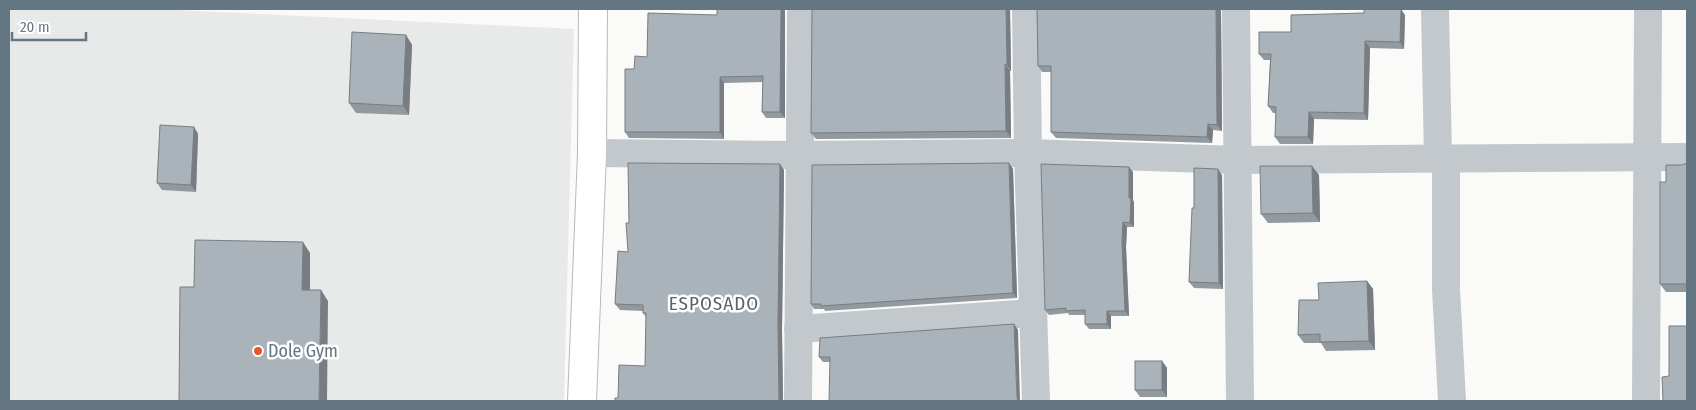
<svg xmlns="http://www.w3.org/2000/svg" width="1696" height="410" font-family="'Fira Sans Condensed',sans-serif">
  <style>
    .built { fill: #e8e9e9 }
    .lines { fill: none; stroke-linecap: round; stroke-linejoin: round }
    .secondary-casing { stroke: #b3babf; stroke-width: 30 }
    .minor { stroke: #c3c8cc; stroke-width: 28 }
    .secondary { stroke: #fff; stroke-width: 28 }
    .wall { fill: #929a9f }
    .shaded-wall { fill: #777d82 }
    .building { fill: #aab3b9; stroke: #777d82 }
    .poi-dot { fill: #e4572e; stroke: #fff; stroke-width: 2 }
    .labels { text-anchor: middle; stroke-width: 5; stroke-linejoin: round; paint-order: stroke }
    .poi-label { font-size: 18px; fill: #657683; stroke: #fff; text-anchor: start }
    .neighbourhood-label { font-size: 19px; letter-spacing: 1px; fill: #57646e; stroke: #fff }
  </style>
  <rect width="100%" height="100%" fill="#fafaf8"/>
  <polygon class="built" points="9,9 154,9 574,29 564,401 9,401"/>
  <g class="lines">
    <defs>
      <polyline id="secondary" points="582,401 592,153 593,9"/>
    </defs>
    <use href="#secondary" class="secondary-casing"/>
    <g class="minor">
      <polyline points="1026,9 1028,153 1036,401"/>
      <polyline points="1236,9 1240,401"/>
      <polyline points="1435,9 1438,158"/>
      <polyline points="592,153 799,155 1028,153 1238,160 1687,157"/>
      <polyline points="1446,158 1446,289 1452,401"/>
      <polyline points="798,329 1032,313"/>
      <polyline points="798,401 801,9"/>
      <polyline points="1646,401 1648,9"/>
    </g>
    <use href="#secondary" class="secondary"/>
  </g>
  <g class="wall">
    <polygon points="717,9 785,9 785,118 766,118 762,112 763,82 724,83 724,139 629,138 625,132 634,69 647,57 717,15"/>
    <polygon points="1010,9 1011,71 1010,71 1011,138 816,139 811,133"/>
    <polygon points="1037,9 1221,9 1222,131 1213,130 1212,143 1056,138 1051,132 1051,72 1042,72 1038,66"/>
    <polygon points="1405,15 1404,49 1370,48 1368,120 1314,119 1313,144 1280,144 1275,137 1276,113 1273,113 1268,106 1270,60 1264,60 1259,54 1291,32"/>
    <polygon points="406,35 412,45 409,115 356,113 349,103"/>
    <polygon points="194,127 198,134 196,192 162,190 157,183"/>
    <polygon points="1009,163 1013,169 1017,298 825,311 824,309 814,309 811,304"/>
    <polygon points="1687,163 1687,292 1666,292 1660,284 1666,182 1682,165"/>
    <polygon points="1312,166 1319,175 1320,222 1268,223 1261,214"/>
    <polygon points="784,170 782,330 783,401 615,401 645,366 646,317 643,313 643,311 620,310 615,304 628,252 629,223"/>
    <polygon points="1133,172 1133,200 1134,203 1134,227 1127,227 1126,247 1129,316 1111,316 1111,329 1089,329 1085,324 1085,315 1069,315 1068,313 1049,315 1045,310"/>
    <polygon points="1222,175 1223,289 1194,288 1189,282 1194,208"/>
    <polygon points="1367,281 1373,289 1375,350 1326,351 1321,343 1304,343 1298,335 1319,300"/>
    <polygon points="1014,324 1018,330 830,362 823,362 819,357"/>
    <polygon points="1162,361 1167,368 1167,397 1140,397 1135,390"/>
  </g>
  <g class="shaded-wall">
    <polygon points="781,9 785,9 785,118 780,112"/>
    <polygon points="1006,9 1010,9 1011,71 1007,65"/>
    <polygon points="1216,9 1221,9 1222,131 1217,125"/>
    <polygon points="1401,9 1405,15 1404,49 1400,42"/>
    <polygon points="406,35 412,45 409,115 403,106"/>
    <polygon points="1365,41 1370,48 1368,120 1364,113"/>
    <polygon points="1005,64 1010,71 1011,138 1006,131"/>
    <polygon points="720,77 724,83 724,139 720,132"/>
    <polygon points="1309,112 1314,119 1313,144 1308,137"/>
    <polygon points="1208,124 1213,130 1212,143 1207,137"/>
    <polygon points="194,127 198,134 196,192 191,185"/>
    <polygon points="1009,163 1013,169 1017,298 1013,293"/>
    <polygon points="780,164 784,170 782,330 783,401 779,401 778,323"/>
    <polygon points="1312,166 1319,175 1320,222 1313,213"/>
    <polygon points="1129,167 1133,172 1133,200 1134,203 1134,227 1130,223"/>
    <polygon points="1218,169 1222,175 1223,289 1219,283"/>
    <polygon points="1123,222 1127,227 1126,247 1129,316 1125,311 1122,243"/>
    <polygon points="303,242 310,253 310,301 302,290"/>
    <polygon points="1367,281 1373,289 1375,350 1369,341"/>
    <polygon points="321,290 328,301 327,401 319,401"/>
    <polygon points="1107,311 1111,316 1111,329 1107,324"/>
    <polygon points="1014,324 1018,330 1020,401 1018,401 1017,397"/>
    <polygon points="1162,361 1167,368 1167,397 1162,390"/>
  </g>
  <g class="building">
    <polygon points="717,9 781,9 780,112 762,112 763,76 720,77 720,132 625,132 625,69 634,69 635,56 647,57 648,13 717,15"/>
    <polygon points="812,9 1006,9 1007,65 1005,64 1006,131 811,133"/>
    <polygon points="1037,9 1216,9 1217,125 1208,124 1207,137 1051,132 1051,66 1038,66"/>
    <polygon points="1364,9 1401,9 1400,42 1365,41 1364,113 1309,112 1308,137 1275,137 1276,107 1268,106 1271,54 1259,54 1259,32 1291,32 1291,15 1364,13"/>
    <polygon points="352,32 406,35 403,106 349,103"/>
    <polygon points="160,125 194,127 191,185 157,183"/>
    <polygon points="628,163 780,164 778,323 779,401 615,401 615,398 618,398 619,365 645,366 646,313 643,313 643,305 615,304 618,251 628,252 626,223 629,223"/>
    <polygon points="1009,163 1013,293 821,306 821,304 811,304 812,165"/>
    <polygon points="1687,163 1687,284 1660,284 1660,182 1666,182 1666,165 1682,165"/>
    <polygon points="1041,164 1129,167 1129,198 1131,198 1130,223 1123,222 1122,243 1125,311 1107,311 1107,324 1085,324 1085,310 1066,311 1066,308 1045,310"/>
    <polygon points="1260,166 1312,166 1313,213 1261,214"/>
    <polygon points="1194,168 1218,169 1219,283 1189,282 1192,208 1194,208"/>
    <polygon points="195,240 303,242 302,290 321,290 319,401 179,401 180,287 194,287"/>
    <polygon points="1367,281 1369,341 1320,342 1320,334 1298,335 1299,300 1319,300 1318,283"/>
    <polygon points="1014,324 1017,397 1018,401 829,401 830,357 819,357 820,338"/>
    <polygon points="1669,326 1687,326 1687,401 1663,401 1662,377 1669,376"/>
    <rect x="1135" y="361" width="27" height="29"/>
  </g>
  <circle class="poi-dot" cx="258" cy="351" r="5"/>
  <g class="labels">
    <g class="poi-label">
      <text x="268" y="357">Dole Gym</text>
    </g>
    <g class="neighbourhood-label">
      <text x="714" y="310">ESPOSADO</text>
    </g>
  </g>
  <rect width="1696" height="410" fill="none" stroke="#657683" stroke-width="20"/>
  <path d="M12 32v8h74v-8" fill="none" stroke="#657683" stroke-width="2.5"/>
  <text x="20" y="32" font-size="15" fill="#657683" stroke="#ffffff" stroke-width="4" paint-order="stroke">20 m</text>
</svg>
